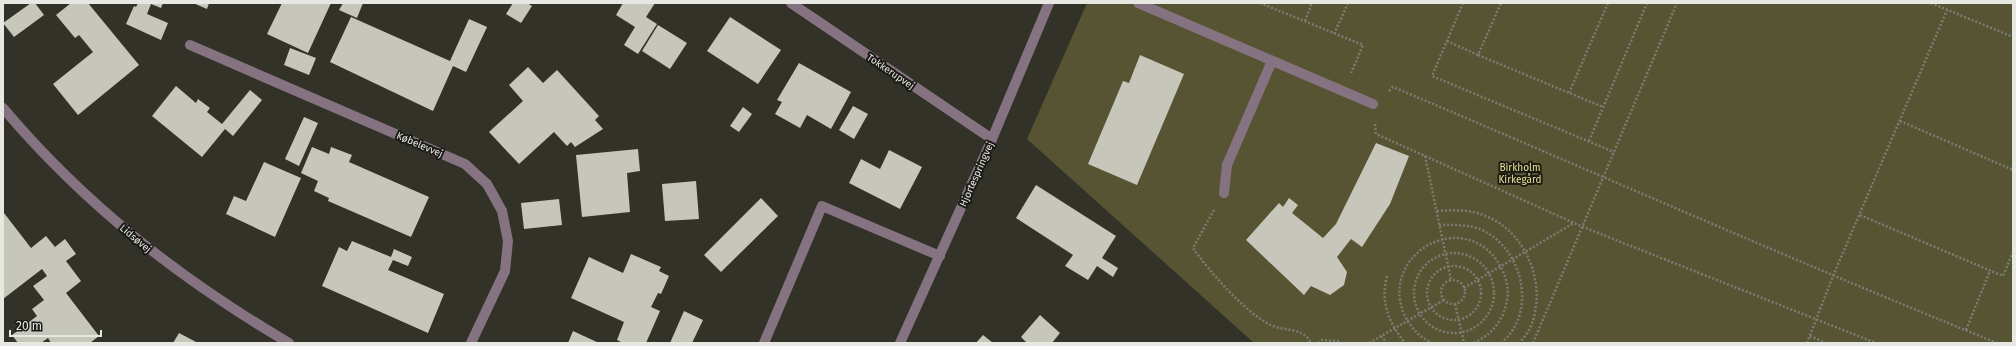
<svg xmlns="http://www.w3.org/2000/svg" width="2016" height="346" font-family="'Fira Sans',sans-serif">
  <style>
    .green { fill: #575433 }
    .building { fill: #c7c6ba }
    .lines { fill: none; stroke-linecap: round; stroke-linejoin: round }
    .path { stroke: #7c7c74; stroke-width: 2.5; stroke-dasharray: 2 2; stroke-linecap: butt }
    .minor { stroke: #867382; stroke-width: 10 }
    .labels { text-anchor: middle; stroke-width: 4; stroke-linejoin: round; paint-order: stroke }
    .street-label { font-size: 10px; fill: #e8e8e2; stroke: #1a1a16 }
    .park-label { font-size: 10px; fill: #e9e292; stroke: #1a1a16 }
  </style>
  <rect width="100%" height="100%" fill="#333229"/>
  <polygon class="green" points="1087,3 2013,3 2013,343 1254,343 1027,139"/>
  <g class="building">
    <polygon points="31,3 35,3 44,15 14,37 3,23"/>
    <polygon points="71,3 88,3 139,65 78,115 53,84 93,52 79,35 75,38 56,15"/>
    <polygon points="138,3 163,3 161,8 151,4 147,14 168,23 161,40 126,24 134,6 136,7"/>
    <polygon points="193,3 209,3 207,9"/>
    <polygon points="282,3 331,3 308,53 267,34"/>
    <polygon points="343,3 363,3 357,18 339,10"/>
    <polygon points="513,3 527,3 532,6 521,23 506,14"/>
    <polygon points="623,3 655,3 646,17 657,24 638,54 624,45 635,27 616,15"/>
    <polygon points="351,17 450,61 469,19 487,27 466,72 453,66 433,111 330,62"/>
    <polygon points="730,17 781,50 758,84 707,51"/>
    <polygon points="658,25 687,43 670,69 642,51"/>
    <polygon points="290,48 316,58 309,75 284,65"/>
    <polygon points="1140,55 1184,74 1137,185 1088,164 1123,81 1129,83"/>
    <polygon points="799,63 851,92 831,129 807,115 800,128 775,114 782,102 777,100"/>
    <polygon points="528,67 543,83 557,70 599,116 595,120 603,129 575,147 571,142 567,146 554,132 519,164 489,132 523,101 509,85"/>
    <polygon points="176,86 196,103 198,99 210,108 207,112 222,124 250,90 262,100 233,136 225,129 202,157 152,116"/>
    <polygon points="853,106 868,114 854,139 839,130"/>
    <polygon points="743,107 752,114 739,132 730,126"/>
    <polygon points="304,117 318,123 299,166 285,159"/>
    <polygon points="1376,143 1409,156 1390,204 1362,247 1351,239 1337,257 1347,272 1344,285 1330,295 1311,286 1304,295 1246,240 1279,203 1283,207 1289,198 1298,205 1292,213 1323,238 1336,224"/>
    <polygon points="312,147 329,154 331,147 352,155 349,162 429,197 411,237 328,201 329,198 314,191 318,181 301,173"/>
    <polygon points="638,149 640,171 627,173 630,212 582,217 576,155"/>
    <polygon points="889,150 922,167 900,209 849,183 861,159 880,169"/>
    <polygon points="264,162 301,178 275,237 226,214 234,196 246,201"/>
    <polygon points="696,181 699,219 665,221 662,184"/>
    <polygon points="1036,185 1116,236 1102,258 1118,268 1113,277 1097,266 1088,280 1065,266 1073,255 1016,218"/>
    <polygon points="761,198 778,216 721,272 704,255"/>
    <polygon points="559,199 562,225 524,229 521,203"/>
    <polygon points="4,213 31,248 46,236 55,247 65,239 76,254 66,261 81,281 66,293 99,336 90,343 51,343 48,338 41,343 18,343 12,335 37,316 32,309 44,300 33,286 47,276 42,269 3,299"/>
    <polygon points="352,241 391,257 394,249 412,257 408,266 393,260 388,270 444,294 428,333 322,286 339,247 347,251"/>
    <polygon points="631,254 661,267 659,271 669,276 661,294 658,293 651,307 660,311 646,343 623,343 617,340 624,322 571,298 589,257 623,273"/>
    <polygon points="684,311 703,320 692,343 670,343"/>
    <polygon points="1040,315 1060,333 1052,343 1027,343 1021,337"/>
    <polygon points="573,331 599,343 568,343"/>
    <polygon points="179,333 198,343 173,343"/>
    <polygon points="983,335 993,343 976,343"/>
  </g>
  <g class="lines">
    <g class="path">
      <polyline points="1260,3 1363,45 1351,73"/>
      <polyline points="1463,3 1432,76 1614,152"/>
      <polyline points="1931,3 2013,37"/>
      <polyline points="1305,21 1312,3"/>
      <polyline points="1334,34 1348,3"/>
      <polyline points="1447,41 1478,55 1501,3"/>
      <polyline points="1478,55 1603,107"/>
      <path d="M 1389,91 L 1393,87 C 1594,172 1794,261 1997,343"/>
      <polyline points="1569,93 1608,3"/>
      <polyline points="1900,121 2013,170"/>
      <polyline points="1375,124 1376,134 1583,227 1876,343"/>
      <polyline points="1589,141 1647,3"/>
      <polyline points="1425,156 1451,280"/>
      <path d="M 1214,210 L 1193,248 C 1208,270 1248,316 1273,326 C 1286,331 1304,328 1311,343"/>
      <path d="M 1437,211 C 1454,210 1471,209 1488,217 C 1528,234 1548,288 1530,328 C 1528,333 1523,338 1520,343"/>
      <polyline points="1860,215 2003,276 2013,252"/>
      <path d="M 1439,225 C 1454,225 1468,224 1482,230 C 1523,249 1538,313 1501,343"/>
      <circle cx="1454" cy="293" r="40"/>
      <circle cx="1454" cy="293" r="27"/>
      <path d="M 1387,276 C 1380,302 1389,323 1405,343"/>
      <circle cx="1453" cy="292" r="12"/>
      <polyline points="1464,288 1574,223"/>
      <polyline points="1455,304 1464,343"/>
      <polyline points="1966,330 1990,271"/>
      <polyline points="1381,336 1387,343"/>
      <polyline points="1810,336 1826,343"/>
      <polyline points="1318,343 1322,340 1338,341 1341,343"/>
      <polyline points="1369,343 1444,300"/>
      <path d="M 1433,343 C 1420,338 1410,327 1404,314 C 1380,256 1457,210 1495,258 C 1504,270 1510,286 1507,300 C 1504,320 1491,336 1473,343"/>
      <polyline points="1533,343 1677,3"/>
      <polyline points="1807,343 1833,276 1947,10"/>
    </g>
    <g class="minor">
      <polyline points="791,3 992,139"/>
      <polyline points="1138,3 1373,104"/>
      <polyline points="190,45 465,164 487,184 502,211 508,241 505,271 471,343"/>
      <path d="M 3,108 C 85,205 180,279 289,343"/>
      <polyline points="1224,193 1227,165 1272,61"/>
      <polyline points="764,343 822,206 940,256"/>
      <polyline points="900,343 992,139 1049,3"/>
    </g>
  </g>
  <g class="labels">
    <g class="street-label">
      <text transform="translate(891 71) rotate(34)" y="4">Tokkerupvej</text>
      <text transform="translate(420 144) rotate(23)" y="4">Købelevvej</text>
      <text transform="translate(976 174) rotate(-66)" y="4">Hjortespringvej</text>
      <text transform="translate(136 238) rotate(40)" y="4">Lidsøvej</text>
    </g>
    <g class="park-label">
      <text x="1520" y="171">Birkholm<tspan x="1520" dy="12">Kirkegård</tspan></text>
    </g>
  </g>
  <rect width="2016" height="346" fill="none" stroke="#e8e8e2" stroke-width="8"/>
  <path d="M10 330v6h91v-6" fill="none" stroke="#e8e8e2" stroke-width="2"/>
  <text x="16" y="330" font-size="12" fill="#e8e8e2" stroke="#1a1a16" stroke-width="3" paint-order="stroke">20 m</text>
</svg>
